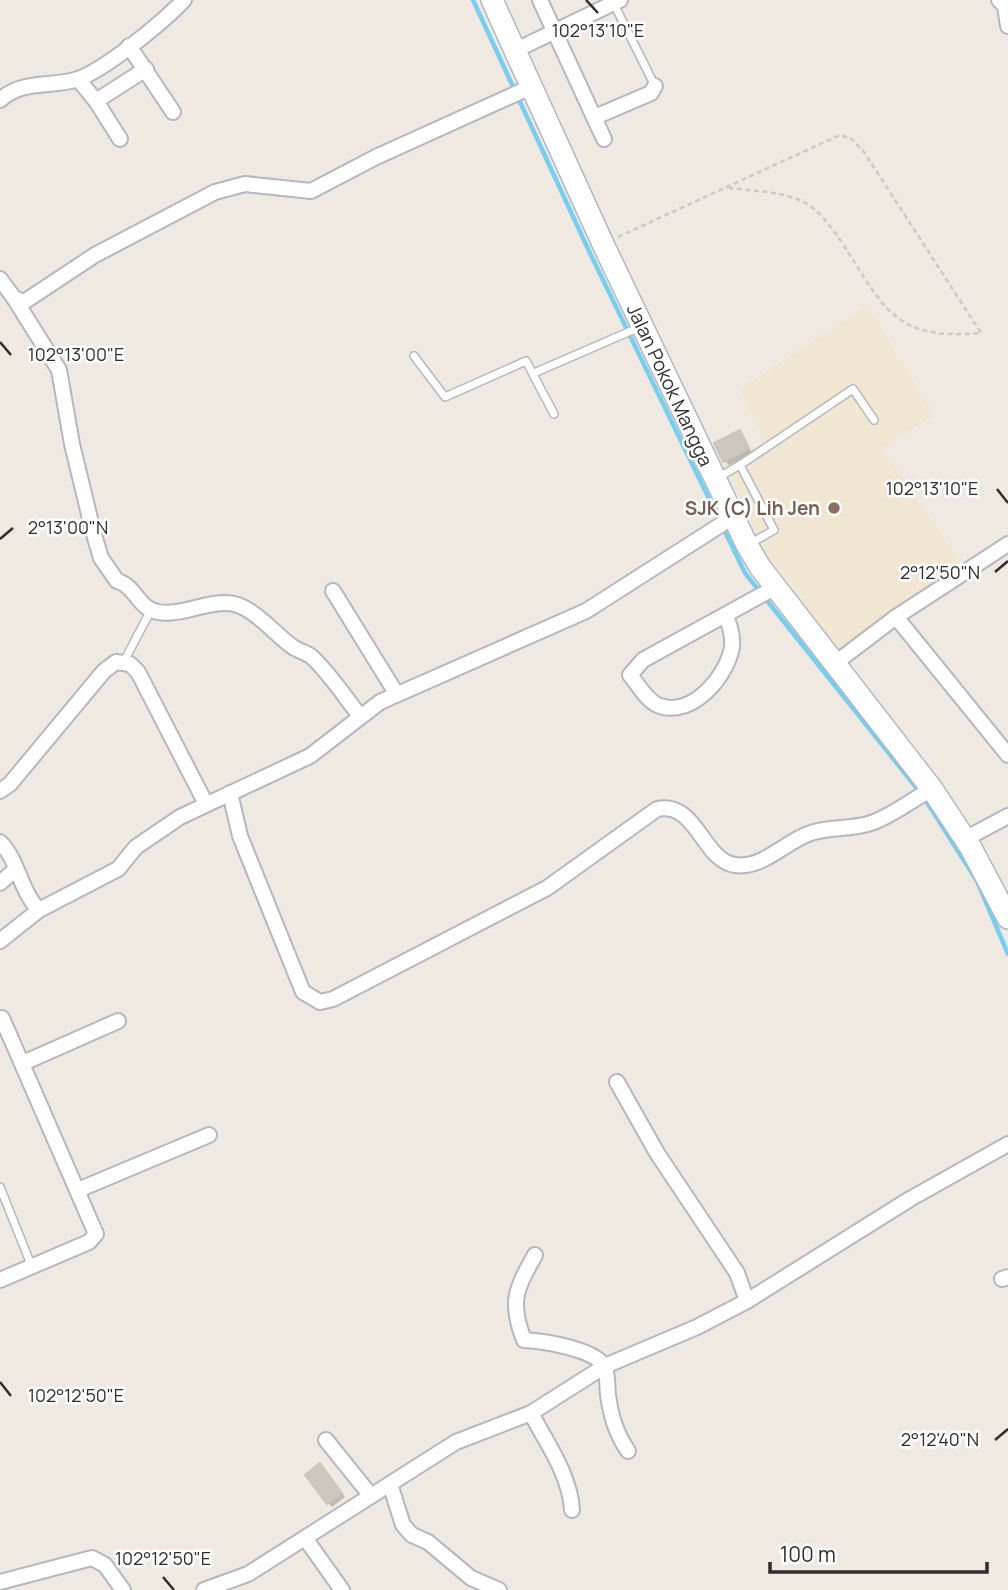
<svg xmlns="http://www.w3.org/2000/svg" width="1008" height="1590" font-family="Manrope,sans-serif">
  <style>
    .education { fill: #f0e6d1 }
    .shadow { fill: #0003 }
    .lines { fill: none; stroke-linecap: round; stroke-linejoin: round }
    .stream { stroke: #75cff0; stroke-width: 4.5 }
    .building { fill: #cbc7bf; stroke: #cbc5ba; stroke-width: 2 }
    .lane-casing { stroke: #b4b7c1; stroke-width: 10 }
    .street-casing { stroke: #b4b7c1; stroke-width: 18 }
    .secondary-casing { stroke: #b4b7c1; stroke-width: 24 }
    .path { stroke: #c9c9c9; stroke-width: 2.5; stroke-dasharray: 5 3.5; stroke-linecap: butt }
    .lane { stroke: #fff; stroke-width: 7 }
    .street { stroke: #fff; stroke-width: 14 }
    .secondary { stroke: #fff; stroke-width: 21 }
    .ticks { fill: none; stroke: #2e2e2e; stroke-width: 2.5 }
    .education-dot { fill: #8d6e63; stroke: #fff; stroke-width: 2.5 }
    .labels { text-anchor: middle; stroke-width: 5; stroke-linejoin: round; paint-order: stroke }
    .street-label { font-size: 19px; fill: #2e2e2e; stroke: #fff }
    .education-label { font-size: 19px; font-weight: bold; fill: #785e54; stroke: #fff; text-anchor: end }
    .ticks-label { font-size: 18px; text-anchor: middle; fill: #2e2e2e; stroke: #fff; stroke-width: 5; stroke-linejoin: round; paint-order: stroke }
  </style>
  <rect width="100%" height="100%" fill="#efe9e1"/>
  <polygon class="education" points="867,306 934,415 882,448 965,570 839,655 766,551 725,465 764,441 740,389"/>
  <g class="shadow">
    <polygon points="739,432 752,453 729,465 725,461"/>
    <polygon points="324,1470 345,1497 332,1507 328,1503"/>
  </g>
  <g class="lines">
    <polyline class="stream" points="473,0 588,249 745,573 923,796 977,881 1008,954"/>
  </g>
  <g class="building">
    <polygon points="740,430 749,448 723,462 714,443"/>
    <polygon points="320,1463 342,1493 327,1504 305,1475"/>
  </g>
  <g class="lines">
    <defs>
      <g id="lane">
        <polyline points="613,2 655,86"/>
        <polyline points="414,356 445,397 526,361 554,414"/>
        <polyline points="534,373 640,327"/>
        <polyline points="719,477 740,465"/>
        <polyline points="751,543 774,530 740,465 853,389 874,420"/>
        <polyline points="123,663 151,610"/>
        <polyline points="0,1187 32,1267"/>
      </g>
      <g id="street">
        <polyline points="540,0 604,139"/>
        <polyline points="999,0 1005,6 1008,26"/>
        <polyline points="129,46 173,112"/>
        <polyline points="516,50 620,0"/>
        <polyline points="78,79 96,101 146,69"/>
        <path d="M 0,100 C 24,79 50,88 78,79 C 106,69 163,22 184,0"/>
        <polyline points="96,101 120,139"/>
        <polyline points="595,117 651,93 655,86"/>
        <polyline points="0,279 14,298 24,302 95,255 215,192 245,184 311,191 376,157 533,86"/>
        <path d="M 14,298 L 59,370 L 72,444 L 93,531 L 101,558 L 117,581 C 135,585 138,609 158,612 C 181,616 203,602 227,603 C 251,603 275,635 293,647 C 299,651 307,653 312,657 C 330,674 345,697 360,716"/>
        <polyline points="333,591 396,693"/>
        <path d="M 725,615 C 730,625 733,635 732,647 C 727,676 693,717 660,706 C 647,702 638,684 630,675 L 643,660 L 776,587"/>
        <polyline points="896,617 1008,755"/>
        <polyline points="834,664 896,617 1008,544"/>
        <polyline points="0,791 10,784 104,671 116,662 130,664 138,672 206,804"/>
        <path d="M 230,793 L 240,836 L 303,992 L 320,1002 L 333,999 L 547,888 L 657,809 C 697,801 702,860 735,865 C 762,869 784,843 808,834 C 828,826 851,830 871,823 C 892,816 913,799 932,789"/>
        <polyline points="965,839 1008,816"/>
        <path d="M 0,842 C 19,861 20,891 39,910 L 118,869 L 136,847 L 180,817 L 310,756 L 380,702 L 586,611 L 733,517"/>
        <polyline points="0,883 16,869"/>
        <polyline points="0,941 39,910"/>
        <polyline points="23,1063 118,1021"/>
        <polyline points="617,1082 657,1153 737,1273 747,1301"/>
        <polyline points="78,1190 209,1135"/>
        <path d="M 535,1255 C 516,1289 509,1302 524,1340 C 542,1341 598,1349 605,1368 C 608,1376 607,1387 608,1395 C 611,1417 616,1433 628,1451"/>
        <polyline points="1002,1279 1008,1277"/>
        <polyline points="0,1280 89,1242 96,1234 2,1018"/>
        <path d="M 531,1413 C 547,1444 570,1475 572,1510"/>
        <polyline points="326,1440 371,1496"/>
        <polyline points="390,1484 403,1525 412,1535 428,1542 471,1578 499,1590"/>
        <polyline points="305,1538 342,1590"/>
        <polyline points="0,1582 92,1558 105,1565 123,1590"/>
        <polyline points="204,1590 248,1574 456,1442 531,1413 605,1366 697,1327 747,1301 910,1199 1008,1144"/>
      </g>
      <polyline id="secondary" points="492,0 603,244 747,545 760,567 932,789 971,848 1008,918"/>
    </defs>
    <use href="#lane" class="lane-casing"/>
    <use href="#street" class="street-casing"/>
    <use href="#secondary" class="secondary-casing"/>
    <path class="path" d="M 618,237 L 840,135 L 852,139 L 864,152 L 981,333 C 893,341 884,307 841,241 C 831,227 819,210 804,202 C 782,191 753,191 729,188"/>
    <use href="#lane" class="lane"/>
    <use href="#street" class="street"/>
    <use href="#secondary" class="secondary"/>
  </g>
  <path class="ticks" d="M 586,0 L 598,13M 0,342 L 11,355M 997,489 L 1008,503M 0,539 L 13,528M 995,572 L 1008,561M 0,1382 L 11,1396M 995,1440 L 1008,1429M 163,1577 L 174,1590"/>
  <circle class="education-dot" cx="834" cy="508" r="7"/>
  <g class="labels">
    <g class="street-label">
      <text transform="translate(670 385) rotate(65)" y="7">Jalan Pokok Mangga</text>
    </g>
    <g class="education-label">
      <text x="820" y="515">SJK (C) Lih Jen</text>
    </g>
  </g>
  <g class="ticks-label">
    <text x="598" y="37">102°13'10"E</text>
    <text x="76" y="361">102°13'00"E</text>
    <text x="932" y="495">102°13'10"E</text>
    <text x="68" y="534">2°13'00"N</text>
    <text x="940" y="579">2°12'50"N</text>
    <text x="76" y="1402">102°12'50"E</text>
    <text x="940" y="1446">2°12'40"N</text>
    <text x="163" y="1565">102°12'50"E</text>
  </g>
  <path d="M770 1562v10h217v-10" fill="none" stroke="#2e2e2e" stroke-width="3.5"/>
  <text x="780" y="1562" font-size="21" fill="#2e2e2e" stroke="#ffffff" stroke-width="5" paint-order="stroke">100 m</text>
</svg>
